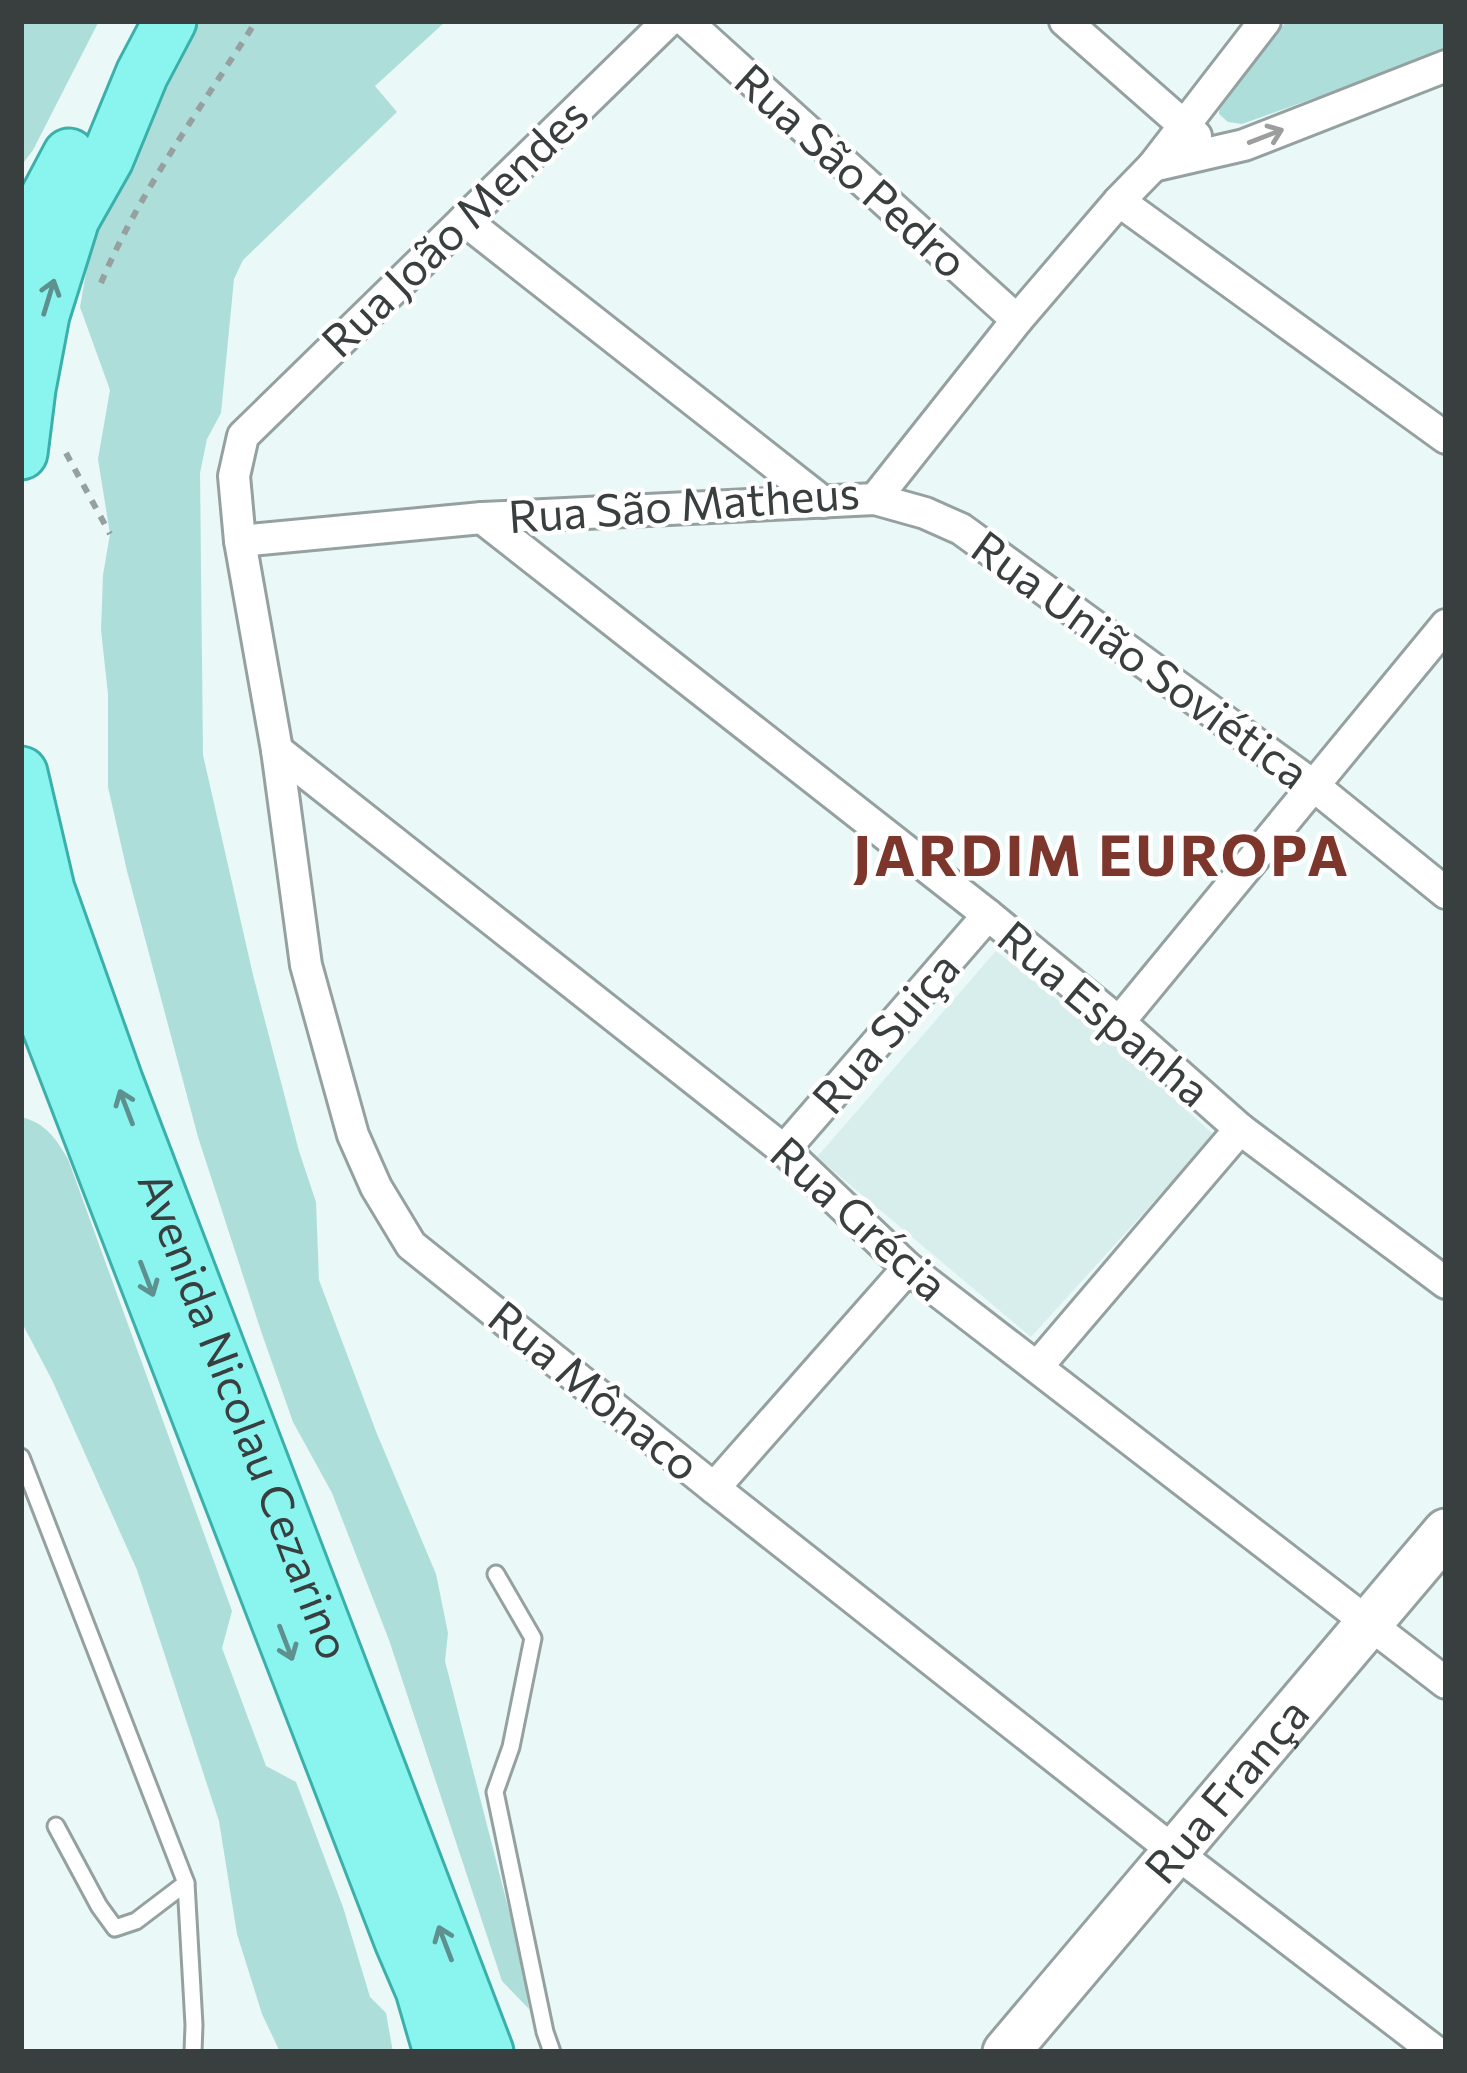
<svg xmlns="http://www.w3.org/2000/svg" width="1467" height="2073" font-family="Commissioner,sans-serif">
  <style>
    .built { fill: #d7eeec }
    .green { fill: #aededa }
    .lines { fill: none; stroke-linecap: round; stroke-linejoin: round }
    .lane-casing { stroke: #94a1a0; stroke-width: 21 }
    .street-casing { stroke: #94a1a0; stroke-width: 36 }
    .secondary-casing { stroke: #94a1a0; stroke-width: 51 }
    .primary-casing { stroke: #3bafaa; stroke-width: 57 }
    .path { stroke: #96a09f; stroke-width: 6; stroke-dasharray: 9 9; stroke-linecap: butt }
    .lane { stroke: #fff; stroke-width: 15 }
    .street { stroke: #fff; stroke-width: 30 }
    .secondary { stroke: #fff; stroke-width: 45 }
    .primary { stroke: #8af4ef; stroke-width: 51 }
    .oneway { stroke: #9c9e9e }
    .oneway2 { stroke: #5d908e }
    .labels { text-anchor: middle; stroke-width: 9; stroke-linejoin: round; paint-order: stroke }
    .street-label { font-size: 45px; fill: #393e3e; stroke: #fff }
    .district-label { font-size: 57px; font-weight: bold; letter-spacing: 3px; fill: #7c362c; stroke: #fff }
  </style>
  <rect width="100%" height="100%" fill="#eaf8f7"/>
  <polygon class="built" points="996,951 1112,1043 1214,1135 1031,1337 817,1157"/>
  <g class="green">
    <polygon points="21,21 99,21 33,150 21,166"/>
    <polygon points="201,21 446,21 375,86 397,112 243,260 234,279 221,413 207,439 200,473 203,755 253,975 299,1151 316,1202 319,1280 377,1434 436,1574 448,1633 445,1661 521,1958 529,2009 502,1981 389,1640 332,1493 293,1422 262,1334 198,1137 127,871 108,787 108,694 101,630 103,575 110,534 98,459 110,390 80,307 90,250 140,115"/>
    <polygon points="1287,21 1442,21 1446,25 1446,48 1438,54 1242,124 1228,122 1219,114 1220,99"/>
    <path d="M 21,1117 C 46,1123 56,1139 68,1159 L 232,1611 L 222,1648 L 266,1766 L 296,1782 L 343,1907 L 370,1997 L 386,2013 L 393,2052 L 280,2052 L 262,2014 L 237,1934 L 219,1821 L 137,1570 L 52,1380 L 21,1321 Z"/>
  </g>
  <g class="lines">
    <defs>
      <g id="lane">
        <polyline points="21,1457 186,1883 194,2025 193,2052"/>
        <polyline points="496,1574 533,1638 511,1747 495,1792 545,2032 552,2052"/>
        <polyline points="56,1826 99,1906 115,1928 136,1921 186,1883"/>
      </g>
      <g id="street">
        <polyline points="668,21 243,436 234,476 240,541 277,750 306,965 353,1135 376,1187 411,1245 714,1488 1175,1852 1436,2052"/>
        <polyline points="686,21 1017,320"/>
        <polyline points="1065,21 1196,136"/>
        <polyline points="1153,166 1244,145 1446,66"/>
        <polyline points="1119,201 1446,438"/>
        <polyline points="464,220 823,502"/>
        <polyline points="875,499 1017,320 1119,201 1153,166 1265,21"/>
        <polyline points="482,518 988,915 1119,1022 1240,1129 1446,1283"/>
        <polyline points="240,541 482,518 875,499 925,513 961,529 1314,786 1446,893"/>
        <polyline points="277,750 784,1150 908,1268 1446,1683"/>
        <polyline points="1119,1022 1446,625"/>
        <polyline points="784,1150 988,915"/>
        <polyline points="1037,1367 1240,1129"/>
        <polyline points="714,1488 908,1268"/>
      </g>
      <g id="secondary">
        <path id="s1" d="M 1006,2052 L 1446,1532"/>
      </g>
      <g id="primary">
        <polyline points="21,267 35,219 69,155"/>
        <polyline points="21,453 29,389 43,315 73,219 107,159 142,74 170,21"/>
        <path id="s2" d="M 21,773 L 48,889 L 117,1083 L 487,2052"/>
        <polyline points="21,890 40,1005 401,1941 422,1990 440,2052"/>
      </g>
    </defs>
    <use href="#lane" class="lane-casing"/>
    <use href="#street" class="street-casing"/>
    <use href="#secondary" class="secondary-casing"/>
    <use href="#primary" class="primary-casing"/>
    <g class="path">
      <path d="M 101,283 C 139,192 203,105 256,21"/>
      <polyline points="66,453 110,534"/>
    </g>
    <use href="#lane" class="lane"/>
    <use href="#street" class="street"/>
    <use href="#secondary" class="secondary"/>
    <use href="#primary" class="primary"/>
  </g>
  <defs><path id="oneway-shaft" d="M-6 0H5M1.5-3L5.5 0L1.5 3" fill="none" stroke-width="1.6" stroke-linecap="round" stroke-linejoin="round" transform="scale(3)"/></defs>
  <use class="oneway" href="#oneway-shaft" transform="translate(1266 136) rotate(-21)"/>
  <g class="oneway2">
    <use href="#oneway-shaft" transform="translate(49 297) rotate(-73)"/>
    <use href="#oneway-shaft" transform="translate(126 1107) rotate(-111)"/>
    <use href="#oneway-shaft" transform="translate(147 1279) rotate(69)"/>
    <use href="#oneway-shaft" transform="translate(286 1643) rotate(69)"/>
    <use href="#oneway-shaft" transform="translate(445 1943) rotate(-111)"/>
  </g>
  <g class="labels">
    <g class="street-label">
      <text transform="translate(851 171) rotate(42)" y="16">Rua São Pedro</text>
      <text transform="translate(455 228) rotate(-44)" y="16">Rua João Mendes</text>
      <text transform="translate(684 505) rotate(-4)" y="16">Rua São Matheus</text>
      <text transform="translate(1140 660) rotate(36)" y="16">Rua União Soviética</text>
      <text transform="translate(1104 1014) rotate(40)" y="16">Rua Espanha</text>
      <text transform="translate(886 1033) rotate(-49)" y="16">Rua Suiça</text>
      <text transform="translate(859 1219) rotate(42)" y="16">Rua Grécia</text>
      <text transform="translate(594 1391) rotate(39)" y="16">Rua Mônaco</text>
      <text dy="16" stroke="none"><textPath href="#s2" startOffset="681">Avenida Nicolau Cezarino</textPath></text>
      <text dy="16" stroke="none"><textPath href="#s1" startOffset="342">Rua França</textPath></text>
    </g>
    <g class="district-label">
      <text x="1102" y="876">JARDIM EUROPA</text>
    </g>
  </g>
  <rect width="1467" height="2073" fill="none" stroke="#393e3e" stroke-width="48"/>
</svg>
